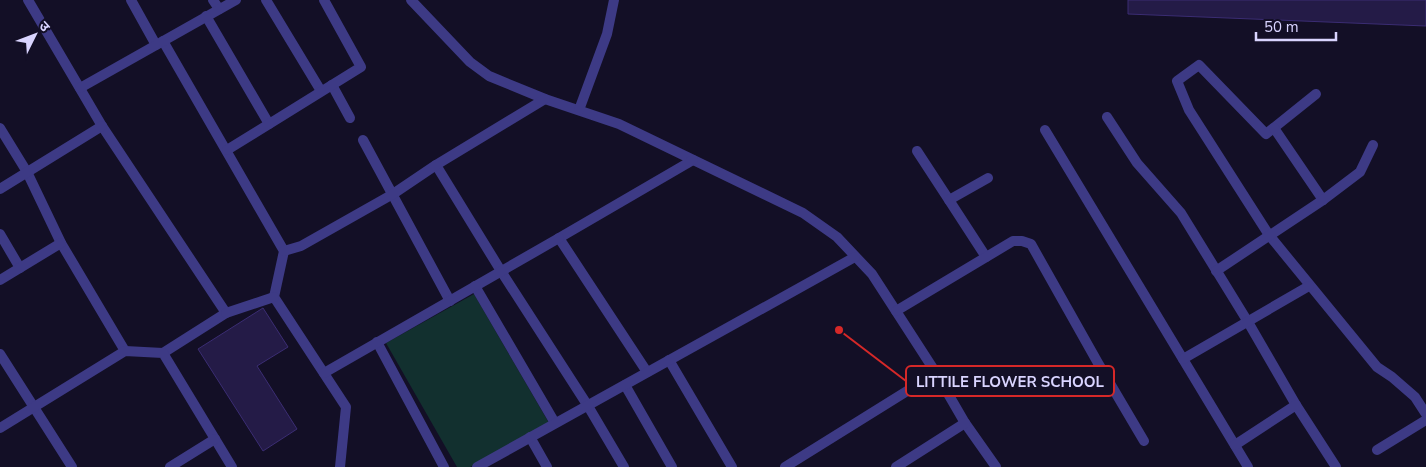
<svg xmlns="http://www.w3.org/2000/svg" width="1426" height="467" font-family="'Nunito Sans','Noto Sans Devanagari',sans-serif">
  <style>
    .green { fill: #12302f }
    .building { fill: #241b47; stroke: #3b2d73 }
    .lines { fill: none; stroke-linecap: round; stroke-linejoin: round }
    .minor { stroke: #3d3a85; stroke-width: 10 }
    .leader { fill: none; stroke: #d62828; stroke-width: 2 }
    .callout-dot { fill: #d62828; stroke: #130f26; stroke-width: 2 }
    .callout { fill: #130f26; stroke: #d62828; stroke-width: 2 }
    .callout-label { font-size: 15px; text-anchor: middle; font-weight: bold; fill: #d9d4ff }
  </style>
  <rect width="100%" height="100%" fill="#130f26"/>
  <polygon class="green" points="474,294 549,423 470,467 457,467 386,343"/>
  <g class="building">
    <polygon points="1128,0 1426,0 1426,26 1128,14"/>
    <polygon points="263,308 288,347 257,366 297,429 263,451 198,349"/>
  </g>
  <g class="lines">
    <g class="minor">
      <polyline points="28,0 102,126 226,313 163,353"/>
      <polyline points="131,0 156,45"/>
      <polyline points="213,0 219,9"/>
      <polyline points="266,0 321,91"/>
      <polyline points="411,0 470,62 489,76 545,99 619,124 803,213 837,237 872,274 936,373 965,423 996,467"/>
      <polyline points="206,16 269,124"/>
      <polyline points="163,41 284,251 274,297 346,407 340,467"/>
      <polyline points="332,85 350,118"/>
      <polyline points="80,88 236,0"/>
      <polyline points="1316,94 1266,134 1199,65 1177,81 1189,110 1269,235 1377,367 1392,377 1415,397 1426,414"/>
      <polyline points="579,110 607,34 614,0"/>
      <polyline points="1107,117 1137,163 1181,213 1248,322 1296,405"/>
      <polyline points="0,128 27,172 61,243 125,351"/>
      <polyline points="1274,128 1323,200"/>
      <polyline points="1045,130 1248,467"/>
      <polyline points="363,140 450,301"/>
      <polyline points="227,150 361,67 324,0"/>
      <polyline points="917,151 949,200"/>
      <polyline points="436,165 501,271 588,406 624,467"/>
      <polyline points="0,189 102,126"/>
      <polyline points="0,234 20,268"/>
      <polyline points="284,251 301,246 393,194 436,165 545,99"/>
      <polyline points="986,257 949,200 988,178"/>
      <polyline points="1216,271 1323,200 1360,172 1373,145"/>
      <polyline points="0,280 61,243"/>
      <polyline points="475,286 555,423"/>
      <polyline points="896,311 1013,241 1022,241 1031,244 1098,363 1144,441"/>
      <polyline points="226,313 274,297"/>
      <polyline points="377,342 444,467"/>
      <polyline points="0,354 72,467"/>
      <polyline points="1183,359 1309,286"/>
      <polyline points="669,360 732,467"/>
      <polyline points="647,372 559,238 693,160"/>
      <polyline points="324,373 559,238"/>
      <polyline points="625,385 672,467"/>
      <polyline points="0,428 125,351 163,353 232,467"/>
      <polyline points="530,437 547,467"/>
      <polyline points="1235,445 1296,405 1336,467"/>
      <polyline points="1377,450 1426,420"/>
      <polyline points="170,467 215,439"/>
      <polyline points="477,467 855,257"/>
      <polyline points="785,467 936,373"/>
      <polyline points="896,467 965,423"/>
    </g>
  </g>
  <path class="leader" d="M839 330L906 381"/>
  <circle class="callout-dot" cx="839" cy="330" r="5"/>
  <rect class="callout" x="906" y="366" width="208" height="30" rx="5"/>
  <g class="callout-label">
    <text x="1010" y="387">LITTILE FLOWER SCHOOL</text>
  </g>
  <g transform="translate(35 35) rotate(48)" stroke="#130f26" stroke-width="4" paint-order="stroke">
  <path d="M0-4L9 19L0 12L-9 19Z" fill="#d9d4ff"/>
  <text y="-8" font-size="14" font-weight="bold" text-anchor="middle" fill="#d9d4ff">उ</text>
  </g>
  <path d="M1256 32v8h80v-8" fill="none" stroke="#d9d4ff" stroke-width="2.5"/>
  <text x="1264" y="32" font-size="15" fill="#d9d4ff" stroke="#130f26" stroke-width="4" paint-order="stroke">50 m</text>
</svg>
